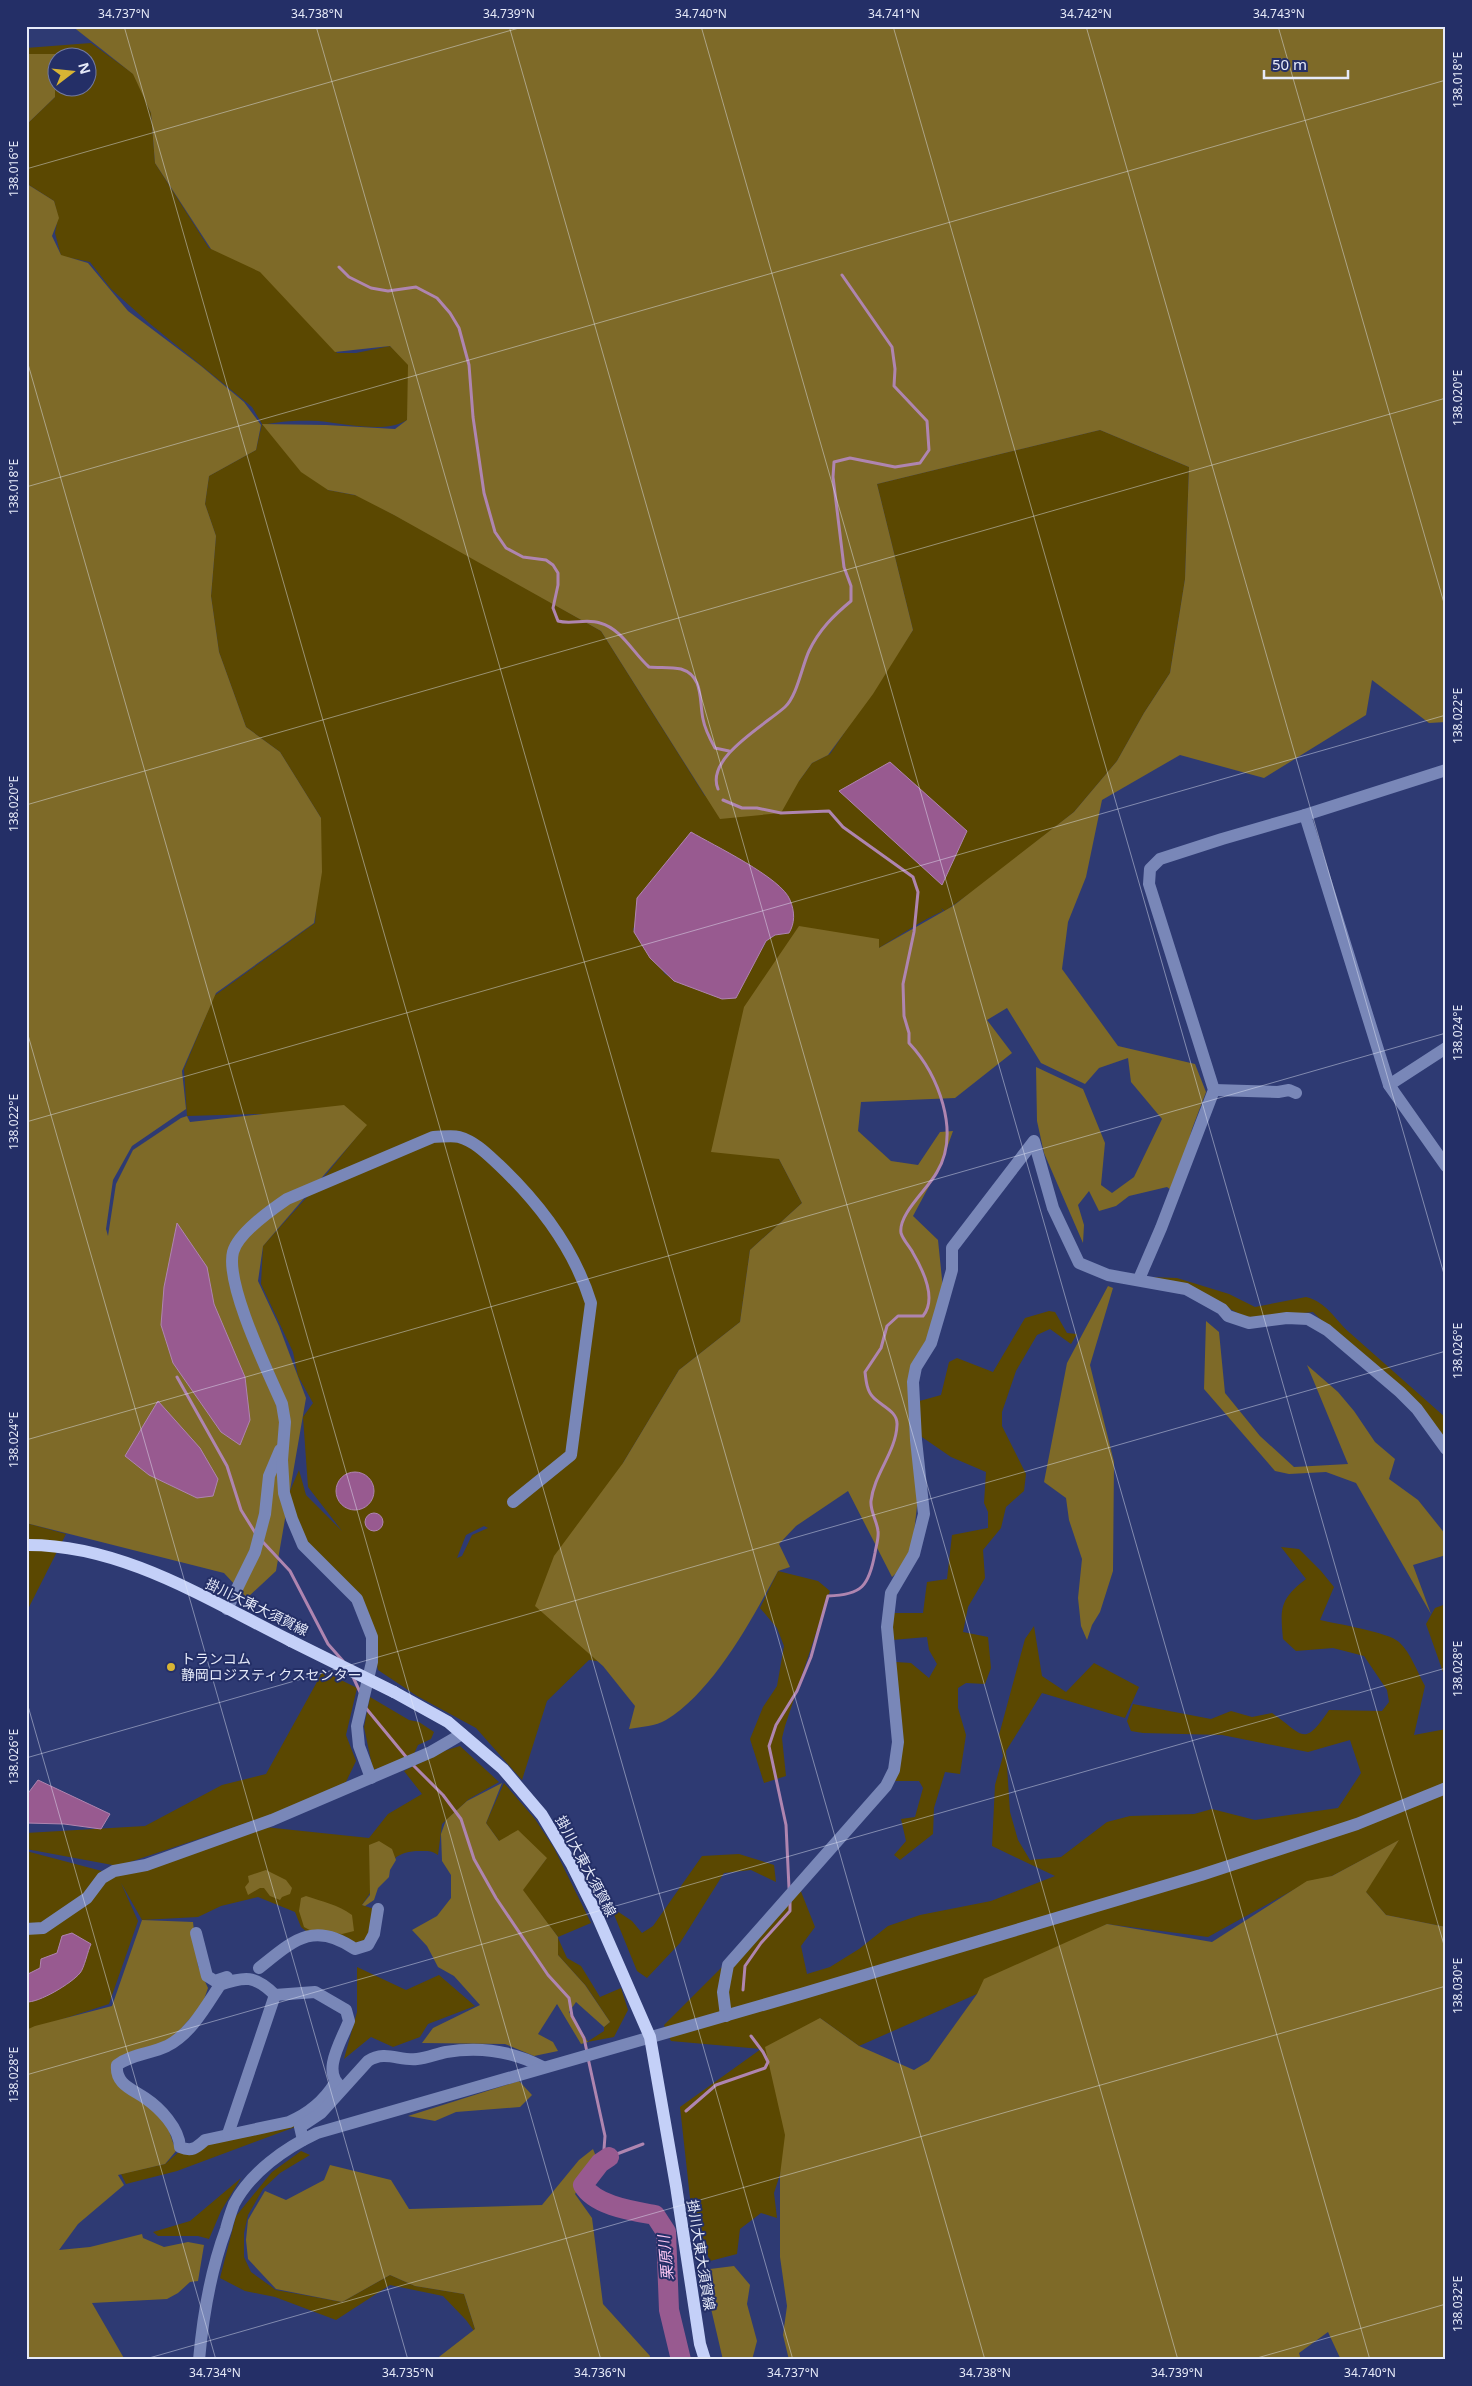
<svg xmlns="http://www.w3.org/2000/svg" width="1472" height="2386" font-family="'Noto Sans','Noto Sans JP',sans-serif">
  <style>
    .green { fill: #5b4801; fill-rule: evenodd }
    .forest { fill: #7e6a28 }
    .water { fill: #985a90; stroke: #af85b0 }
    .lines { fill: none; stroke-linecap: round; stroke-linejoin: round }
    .stream { stroke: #af85b0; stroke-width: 3 }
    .river { stroke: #985a90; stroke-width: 20 }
    .minor { stroke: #7987b8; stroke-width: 12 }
    .major { stroke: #c4d0f8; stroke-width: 12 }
    .major-bridge { stroke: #c4d0f8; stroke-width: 12 }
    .ticks { fill: none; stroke: #e6eaf9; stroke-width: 1; stroke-opacity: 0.45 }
    .poi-dot { fill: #d8b434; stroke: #242f67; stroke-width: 2 }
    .labels { text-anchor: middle; stroke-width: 4; stroke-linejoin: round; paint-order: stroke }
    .street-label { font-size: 14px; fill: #e6eaf9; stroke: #242f67 }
    .poi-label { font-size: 14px; fill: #e6eaf9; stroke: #242f67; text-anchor: start }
    .water-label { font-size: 15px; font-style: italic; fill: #fdc7f4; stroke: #242f67 }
    .neatline { fill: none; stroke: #e6eaf9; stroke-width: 2 }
    .ticks-label { font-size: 12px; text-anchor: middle; fill: #e6eaf9 }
  </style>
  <rect width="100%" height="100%" fill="#2e3a73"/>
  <g class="green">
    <path d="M 91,43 L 135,75 L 151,113 L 155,163 L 209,248 L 244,262 L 291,290 L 315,320 L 337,353 L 356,353 L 390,346 L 408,362 L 410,403 L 407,420 C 386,434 342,423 318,421 C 301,420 278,421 263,425 L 328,490 L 359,496 L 436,537 L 601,631 L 705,796 L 799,781 L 812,763 L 830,754 L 913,630 L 877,484 L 1100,430 L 1189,467 L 1185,579 L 1170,673 L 1144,713 L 1117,761 L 1074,812 L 982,885 L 945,911 L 941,908 L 943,911 C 920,921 901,935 879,948 L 779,1159 L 802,1203 L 750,1250 L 740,1322 L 679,1370 L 623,1463 L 604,1662 L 589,1660 L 547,1701 L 522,1780 L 476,1728 L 417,1696 L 378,1670 L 372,1637 L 357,1599 L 300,1537 L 286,1500 L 299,1470 L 306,1495 L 342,1531 L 308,1487 L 303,1417 L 313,1403 L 298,1376 L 293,1352 L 261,1284 L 263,1246 L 316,1187 L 366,1125 L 259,1114 L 187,1116 L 184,1069 L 214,996 L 315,923 L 321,818 L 280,752 L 246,727 L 219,652 L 211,596 L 216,536 L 205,504 L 209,476 L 256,450 L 262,424 L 252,407 L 149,323 L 111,289 L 90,262 L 61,256 L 55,233 L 58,217 L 54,201 L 29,185 L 26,175 L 26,125 L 55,97 L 26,83 L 26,48 ZM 58,58 L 88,58 L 88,88 L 58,88 ZM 691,832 L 775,935 L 766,941 L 763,948 L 669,976 L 665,974 L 633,929 ZM 484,1526 L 488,1528 L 472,1535 L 462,1556 L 457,1558 L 466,1535 Z"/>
    <path d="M 1149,1277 L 1177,1278 L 1229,1294 L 1255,1307 L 1306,1297 C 1327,1302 1335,1320 1350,1333 C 1382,1361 1414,1390 1446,1418 L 1446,1442 L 1313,1312 L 1249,1319 L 1194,1290 Z"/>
    <polygon points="1049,1311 1055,1312 1067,1333 1077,1334 1071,1344 1050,1329 1037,1335 1016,1371 1002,1412 1002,1426 1026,1474 1024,1491 1006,1507 1001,1528 983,1550 985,1578 968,1607 963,1632 988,1637 991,1668 985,1684 966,1683 958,1688 958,1708 966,1735 960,1774 945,1772 934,1808 933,1834 900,1860 894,1855 906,1841 901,1819 915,1817 923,1788 919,1781 894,1781 896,1662 911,1663 929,1678 937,1664 929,1650 927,1637 892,1640 893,1613 923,1613 927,1582 947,1579 952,1535 988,1528 988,1512 984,1503 986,1472 951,1457 919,1435 916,1402 941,1395 949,1362 957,1358 993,1372 1025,1318"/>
    <polygon points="26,1523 66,1534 26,1613"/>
    <path d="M 1281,1547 L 1299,1549 L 1321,1571 L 1334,1587 L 1320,1620 C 1337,1624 1388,1632 1399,1642 C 1411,1653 1417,1672 1425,1686 L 1414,1735 L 1446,1729 L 1446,1927 L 1386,1915 L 1365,1891 L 1398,1841 L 1332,1876 L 1297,1888 L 1208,1937 L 1107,1924 L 977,1994 L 859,2046 L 820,2018 L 785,2135 L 787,2153 L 774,2193 L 777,2218 L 761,2213 L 740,2229 L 737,2254 L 710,2261 L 692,2216 L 680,2107 L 761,2049 L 671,2041 L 664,2025 L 800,1889 L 815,1927 L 801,1946 L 807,1974 L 830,1967 L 859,1949 L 888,1926 L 920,1915 L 991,1901 L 1055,1876 L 992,1846 L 995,1785 L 1003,1756 L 999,1735 L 1025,1639 L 1034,1626 L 1042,1676 L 1066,1692 L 1094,1663 L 1139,1687 L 1125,1718 L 1042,1693 L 1006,1751 L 1010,1812 L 1018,1840 L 1030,1860 L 1061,1857 L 1107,1822 L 1130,1816 L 1194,1814 L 1212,1809 L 1255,1820 L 1338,1808 L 1361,1773 L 1350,1740 L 1308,1752 L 1222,1735 L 1143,1733 L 1131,1731 L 1127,1721 L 1133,1704 L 1211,1719 L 1231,1711 L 1252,1717 L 1272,1713 C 1303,1734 1303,1749 1329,1710 L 1382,1711 L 1389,1702 L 1387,1690 L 1364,1656 L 1333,1648 L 1296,1651 L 1283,1639 C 1280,1608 1280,1599 1306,1579 Z"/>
    <polygon points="778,1571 818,1581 830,1591 785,1726 782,1738 786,1776 764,1783 750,1739 763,1707 777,1686 784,1646 777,1628 760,1608"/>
    <polygon points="1446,1604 1446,1671 1443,1672 1426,1624 1435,1608"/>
    <polygon points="323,1671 357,1688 346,1735 356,1761 346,1782 279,1812 118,1866 26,1849 26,1833 145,1826 222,1785 266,1774"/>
    <polygon points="370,1697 409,1720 419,1722 434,1732 431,1739 418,1745 413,1756 373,1770 364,1727"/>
    <path d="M 460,1746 L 499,1782 L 469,1799 L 442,1824 L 438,1855 C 432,1851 430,1851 423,1851 C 398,1850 392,1860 376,1877 L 370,1868 L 370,1893 L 362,1905 L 374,1909 L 368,1945 L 312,1936 L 301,1927 L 295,1912 L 258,1897 L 221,1906 L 198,1917 L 142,1920 L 121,1883 L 138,1921 L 109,2004 L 26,2031 L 26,1851 L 117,1875 L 255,1826 L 369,1838 L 388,1814 L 422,1794 L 404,1771 L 444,1751 Z"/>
    <polygon points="504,1783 535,1819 554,1848 591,1923 558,1937 522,1890 546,1859 499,1841 486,1823"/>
    <polygon points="739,1854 774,1865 776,1882 751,1870 724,1873 680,1943 647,1978 637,1971 611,1907 632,1921 642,1933 653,1926 702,1856"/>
    <polygon points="558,1938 567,1958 581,1966 600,1997 621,1988 628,2010 614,2037 587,2042 604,2031 604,2027 610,2022 586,1986 558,1955"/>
    <polygon points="357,1967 406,1990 439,1975 475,2006 428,2024 420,2037 393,2047 371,2037 344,2059 357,2012"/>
    <polygon points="306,2123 177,2171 126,2184 121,2174 165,2164 181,2150"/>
    <polygon points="301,2151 310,2155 280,2173 263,2189 248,2215 244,2233 244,2257 251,2272 276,2290 342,2302 390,2275 415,2286 464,2294 475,2329 474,2331 466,2320 443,2296 390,2285 336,2320 275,2297 245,2291 220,2278 236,2216 272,2172"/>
    <polygon points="241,2178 221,2211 209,2239 198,2236 158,2236 153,2232 190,2221"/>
  </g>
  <g class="forest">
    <path d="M 72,26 L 1446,26 L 1446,722 L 1429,723 L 1372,680 L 1366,715 L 1264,778 L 1180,755 L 1102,800 L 1086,877 L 1068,922 L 1062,969 L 1118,1046 L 1195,1064 L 1206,1092 L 1192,1129 L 1174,1192 L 1167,1187 L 1129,1196 L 1116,1206 L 1099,1211 L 1089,1191 L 1078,1205 L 1084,1225 L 1083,1243 L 1044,1153 L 1037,1121 L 1036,1067 L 1083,1089 L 1105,1143 L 1101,1185 L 1112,1193 L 1134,1177 L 1162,1119 L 1131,1082 L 1128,1058 L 1099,1068 L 1085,1084 L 1041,1063 L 1007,1008 L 987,1020 L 1012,1053 L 955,1098 L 861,1102 L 858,1131 L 891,1161 L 918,1165 L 940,1132 L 953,1131 L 942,1162 L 913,1216 L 938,1240 L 943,1289 L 935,1328 L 917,1357 L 919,1488 L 911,1560 L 892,1577 L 848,1491 L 796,1526 L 779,1544 L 790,1567 L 778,1571 C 752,1619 714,1691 666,1720 C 656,1726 641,1727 629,1729 L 635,1706 L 603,1666 L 535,1606 L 554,1556 L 623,1463 L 679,1370 L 740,1322 L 750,1250 L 802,1203 L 779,1159 L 711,1152 L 744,1007 L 799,926 L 879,939 L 879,948 L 953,906 L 1074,812 L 1117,761 L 1144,713 L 1170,673 L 1185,579 L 1189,467 L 1100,430 L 877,484 L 913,630 L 873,694 L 828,755 L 812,763 L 799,781 L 781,813 L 720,819 L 601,631 L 394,515 L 355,495 L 328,490 L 301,472 L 262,424 L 326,425 L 395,429 L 407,420 L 408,365 L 390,346 L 335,352 L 260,272 L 211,249 L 155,163 L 151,113 L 133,74 Z"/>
    <polygon points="26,54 55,54 55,97 26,125"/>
    <polygon points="26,181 27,184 54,201 59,218 52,236 61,255 88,263 128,311 201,366 244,402 261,425 256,450 209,476 205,504 216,536 211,596 219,652 246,727 280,752 321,818 322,872 314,923 216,993 182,1071 186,1109 132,1146 113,1180 106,1229 108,1236 116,1184 133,1150 181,1118 187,1116 190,1122 344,1105 367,1125 263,1246 258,1281 279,1326 306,1398 276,1571 247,1598 224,1573 26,1523"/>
    <polygon points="1108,1286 1113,1288 1090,1365 1114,1462 1113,1571 1100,1612 1092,1625 1087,1640 1081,1626 1078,1598 1082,1559 1069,1520 1066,1498 1044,1482 1067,1363"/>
    <polygon points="1206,1321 1219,1332 1225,1393 1260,1436 1294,1467 1348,1464 1307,1365 1338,1392 1354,1411 1375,1442 1395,1459 1389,1479 1418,1500 1446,1535 1446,1555 1413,1565 1431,1614 1356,1483 1326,1472 1289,1474 1275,1471 1204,1389"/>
    <polygon points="502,1783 486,1823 499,1841 518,1830 547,1858 523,1890 558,1937 558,1955 585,1985 610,2022 604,2027 576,2002 569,2012 588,2042 581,2044 557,2004 538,2034 553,2042 558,2051 534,2056 505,2044 422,2043 433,2028 480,2005 454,1976 438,1967 427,1946 412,1930 437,1916 451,1898 451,1875 442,1861 441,1834 446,1820 467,1801"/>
    <polygon points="1399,1840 1366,1892 1386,1915 1446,1927 1446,2360 1341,2360 1328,2332 1299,2353 1301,2360 789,2360 783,2335 787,2306 780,2257 780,2175 785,2135 765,2047 820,2018 859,2046 914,2070 929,2061 977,1994 984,1979 1107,1924 1212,1942 1307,1881 1332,1876"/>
    <polygon points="379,1841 392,1849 396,1860 390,1870 389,1877 378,1888 374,1900 365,1906 362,1905 370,1895 369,1845"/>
    <polygon points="266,1870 286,1880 292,1888 290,1894 282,1897 280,1900 270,1896 264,1888 260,1888 248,1895 245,1887 249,1882 248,1876"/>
    <path d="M 306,1896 C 323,1902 337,1904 352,1915 L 354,1931 L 342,1934 L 326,1932 L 321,1936 L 304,1927 L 299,1911 L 301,1898 Z"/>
    <polygon points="142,1920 193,1922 198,1966 208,1988 202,2005 170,2041 133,2051 118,2076 164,2117 176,2151 165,2164 118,2175 124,2185 78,2224 59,2250 90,2247 142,2234 143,2238 164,2247 188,2242 204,2245 198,2281 190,2282 178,2293 167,2299 92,2303 125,2360 26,2360 26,2030 35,2026 112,2006"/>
    <polygon points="519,2081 532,2095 520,2107 456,2112 435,2121 408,2116"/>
    <polygon points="593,2149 597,2159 575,2194 592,2218 603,2304 650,2356 649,2360 435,2360 475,2329 464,2294 415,2286 390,2275 342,2302 276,2289 248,2259 246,2240 248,2220 265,2191 286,2200 324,2180 330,2165 391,2180 409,2209 542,2205 579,2160"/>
    <polygon points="734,2266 750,2285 747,2304 757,2341 752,2360 723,2360 702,2270"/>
  </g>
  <g class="water">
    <polygon points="890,762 967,831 942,885 839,791"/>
    <path d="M 691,832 C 713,845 782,878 790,900 C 795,912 795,923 789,933 L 775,935 L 766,941 L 736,998 L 722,999 L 674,981 L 650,958 L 634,932 L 637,898 Z"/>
    <polygon points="177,1223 207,1267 214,1304 245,1377 250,1420 240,1445 221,1432 173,1363 161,1325 164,1287"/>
    <polygon points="158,1401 200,1448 218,1479 213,1496 197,1498 149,1475 125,1456"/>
    <circle cx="355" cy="1491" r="19"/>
    <circle cx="374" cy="1522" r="9"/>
    <polygon points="38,1780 110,1814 101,1829 64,1824 26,1823 26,1796"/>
    <path d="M 72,1933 L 91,1944 C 88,1950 84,1969 80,1973 C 72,1983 39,2003 26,2002 L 26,1975 L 40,1968 L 41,1959 L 57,1953 L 62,1936 Z"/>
  </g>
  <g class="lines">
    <g class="stream">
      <path d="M 339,267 L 349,277 L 371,288 L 388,291 L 416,287 L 437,298 L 450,313 L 459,328 L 469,365 L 473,417 L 484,493 L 495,532 L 506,548 L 523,557 L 546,560 L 553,565 L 558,573 L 558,585 L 553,608 L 558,621 C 572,625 586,618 600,623 C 622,629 633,653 649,667 C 659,668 671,667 681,669 C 704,676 699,701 703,719 C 705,730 710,739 715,748 L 729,751"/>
      <path d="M 718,789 C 705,758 765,725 785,707 C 797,696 802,666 809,651 C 819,630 833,616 851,601 L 851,586 L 844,567 L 833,477 L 834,462 L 850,458 L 895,467 L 920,463 L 929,450 L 927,421 L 894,386 L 895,369 L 892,347 L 842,275"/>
      <path d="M 723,800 L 742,808 L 757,808 L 781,813 L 829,811 L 843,827 L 913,877 L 918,892 L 914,932 L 903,984 L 904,1016 L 909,1033 L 909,1043 C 938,1074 961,1132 937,1172 C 928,1189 898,1214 901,1233 C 903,1240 910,1247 913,1253 C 923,1270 937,1299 923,1316 L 898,1316 L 887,1326 L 881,1348 L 865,1372 C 866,1381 867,1391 873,1397 C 881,1406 898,1411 897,1425 C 896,1452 874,1474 871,1501 C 870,1511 877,1521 878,1531 C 879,1538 876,1546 875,1553 C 869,1586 862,1595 828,1596 L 811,1657 L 797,1691 L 776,1725 L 769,1746 L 786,1825 L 789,1888"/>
      <polyline points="177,1377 227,1466 241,1510 256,1534"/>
      <polyline points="262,1541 290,1571 328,1644 343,1661"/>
      <polyline points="353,1677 360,1692"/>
      <polyline points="365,1707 407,1758"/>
      <polyline points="411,1763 443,1795 461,1819 474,1859 496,1898 548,1975 569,1998 572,2016 584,2038 587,2052"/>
      <polyline points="743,1990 745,1966 761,1943 790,1911 790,1902"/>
      <polyline points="588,2058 605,2136 604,2149 609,2157 643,2144"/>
      <polyline points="686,2111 716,2085 765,2068 768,2062 763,2052 751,2036"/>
    </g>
    <path class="river" d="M 609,2157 L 600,2163 L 583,2185 C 595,2206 633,2211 655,2215 L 666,2232 L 669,2310 L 681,2360"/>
    <g class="minor">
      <polyline points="1305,815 1389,1085 1446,1166"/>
      <polyline points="1389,1085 1446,1048"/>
      <polyline points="1214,1090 1278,1092 1289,1090 1296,1093"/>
      <polyline points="1139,1279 1161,1228 1214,1090 1149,884 1150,869 1160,859 1222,839 1305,815 1446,770"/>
      <polyline points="227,1609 255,1552 265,1514 269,1476 280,1450"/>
      <path d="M 371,1778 L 359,1746 L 357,1726 L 372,1662 L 372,1637 L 357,1599 L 303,1545 L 292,1519 L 284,1493 L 282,1460 L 285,1422 L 282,1404 C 268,1372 225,1284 233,1252 C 238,1233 271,1210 287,1199 L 433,1137 C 441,1137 452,1135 459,1137 C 476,1142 487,1154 499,1165 C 540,1204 574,1248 591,1303 L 571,1455 L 513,1502"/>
      <polyline points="26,1929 43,1928 87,1898 102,1878 114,1871 146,1865 272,1820 431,1752 462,1734"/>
      <polyline points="196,1933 207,1976 215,1981 227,1977"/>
      <path d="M 259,1968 C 293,1941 313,1920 355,1949 L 368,1945 L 374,1934 L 378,1909"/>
      <path d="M 224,1979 C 208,2002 193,2033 167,2046 C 150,2054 132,2054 117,2065 C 115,2084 132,2089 145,2098 C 160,2108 179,2128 180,2147 C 192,2152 196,2148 205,2140 L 289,2122 C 308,2114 324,2101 335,2083"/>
      <path d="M 219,1985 C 245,1976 255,1975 275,1995 L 228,2134"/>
      <path d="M 275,1995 L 315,1992 L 346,2010 L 349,2021 C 342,2040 320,2073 342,2087"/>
      <polyline points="726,2016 723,1992 728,1965 886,1786 894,1770 898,1742 887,1627 891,1593 914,1554 924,1514 916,1440 913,1382 916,1367 931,1343 941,1309 952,1270 952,1248 1034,1141 1053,1208 1079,1263 1108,1275 1186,1289 1222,1309 1228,1316 1249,1323 1287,1318 1308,1319 1327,1330 1400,1392 1417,1409 1446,1449"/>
      <path d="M 303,2140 L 300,2127 L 321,2113 L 368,2061 C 385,2050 399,2061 417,2059 C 427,2058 436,2054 446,2052 C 481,2046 512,2051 543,2067"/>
      <path d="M 199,2360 C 203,2315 210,2272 226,2229 C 228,2221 231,2212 234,2204 C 251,2172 285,2148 317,2133 L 801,1994 L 1201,1875 L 1357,1824 L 1446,1788"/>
    </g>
    <g class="major">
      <path d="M 26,1545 C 122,1544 208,1600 291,1641"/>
      <polyline points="394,1692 448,1722 503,1769 542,1815 572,1865 595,1911 650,2037 676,2186 700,2344 705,2360"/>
    </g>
    <polyline class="major-bridge" points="291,1641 394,1692"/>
  </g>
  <path class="ticks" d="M 124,26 L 793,2360M 316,26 L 985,2360M 509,26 L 1178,2360M 701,26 L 1370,2360M 893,26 L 1446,1952M 1086,26 L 1446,1281M 1278,26 L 1446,610M 26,169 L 526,26M 26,357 L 601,2360M 26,487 L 1446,80M 26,805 L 1446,398M 26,1028 L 408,2360M 26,1122 L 1446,715M 26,1440 L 1446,1033M 26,1699 L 216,2360M 26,1758 L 1446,1351M 26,2075 L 1446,1668M 142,2360 L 1446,1986M 1250,2360 L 1446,2304"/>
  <circle class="poi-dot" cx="171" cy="1667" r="5"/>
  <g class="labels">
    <g class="street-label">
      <text transform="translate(257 1607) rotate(26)" y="5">掛川大東大須賀線</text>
      <text transform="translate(586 1866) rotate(62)" y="5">掛川大東大須賀線</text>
      <text transform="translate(701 2255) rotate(81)" y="5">掛川大東大須賀線</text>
    </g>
    <g class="poi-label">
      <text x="181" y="1664">トランコム<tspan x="181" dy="16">静岡ロジスティクスセンター</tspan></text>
    </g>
    <g class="water-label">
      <text transform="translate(666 2258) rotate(-95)" y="5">栗原川</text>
    </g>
  </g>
  <rect width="1472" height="2386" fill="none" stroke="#242f67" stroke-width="55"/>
  <g transform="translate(72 72) rotate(74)"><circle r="24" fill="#242f67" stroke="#727aa1"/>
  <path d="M0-4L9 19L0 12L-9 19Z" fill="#d8b434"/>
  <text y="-8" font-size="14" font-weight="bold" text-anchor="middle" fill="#e6eaf9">N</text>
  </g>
  <path d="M1264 70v8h84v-8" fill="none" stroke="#e6eaf9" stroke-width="2.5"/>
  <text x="1272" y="70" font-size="15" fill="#e6eaf9" stroke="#242f67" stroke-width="4" paint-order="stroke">50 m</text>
  <rect x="28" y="28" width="1416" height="2330" class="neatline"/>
  <g class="ticks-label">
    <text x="124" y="18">34.737°N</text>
    <text x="317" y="18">34.738°N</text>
    <text x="509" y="18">34.739°N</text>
    <text x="701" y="18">34.740°N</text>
    <text x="894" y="18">34.741°N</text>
    <text x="1086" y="18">34.742°N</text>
    <text x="1279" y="18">34.743°N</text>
    <text transform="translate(1458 80) rotate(-90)" y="4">138.018°E</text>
    <text transform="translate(14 169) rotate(-90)" y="4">138.016°E</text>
    <text transform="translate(1458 398) rotate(-90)" y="4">138.020°E</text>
    <text transform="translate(14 487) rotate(-90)" y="4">138.018°E</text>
    <text transform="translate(1458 716) rotate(-90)" y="4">138.022°E</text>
    <text transform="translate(14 804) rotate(-90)" y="4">138.020°E</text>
    <text transform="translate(1458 1033) rotate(-90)" y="4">138.024°E</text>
    <text transform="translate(14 1122) rotate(-90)" y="4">138.022°E</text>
    <text transform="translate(1458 1351) rotate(-90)" y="4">138.026°E</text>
    <text transform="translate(14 1440) rotate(-90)" y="4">138.024°E</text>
    <text transform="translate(1458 1669) rotate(-90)" y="4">138.028°E</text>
    <text transform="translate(14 1757) rotate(-90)" y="4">138.026°E</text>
    <text transform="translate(1458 1986) rotate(-90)" y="4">138.030°E</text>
    <text transform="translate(14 2075) rotate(-90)" y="4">138.028°E</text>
    <text transform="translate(1458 2304) rotate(-90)" y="4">138.032°E</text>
    <text x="215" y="2377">34.734°N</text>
    <text x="408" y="2377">34.735°N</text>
    <text x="600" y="2377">34.736°N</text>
    <text x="793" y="2377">34.737°N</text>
    <text x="985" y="2377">34.738°N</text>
    <text x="1177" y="2377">34.739°N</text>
    <text x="1370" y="2377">34.740°N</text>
  </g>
</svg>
